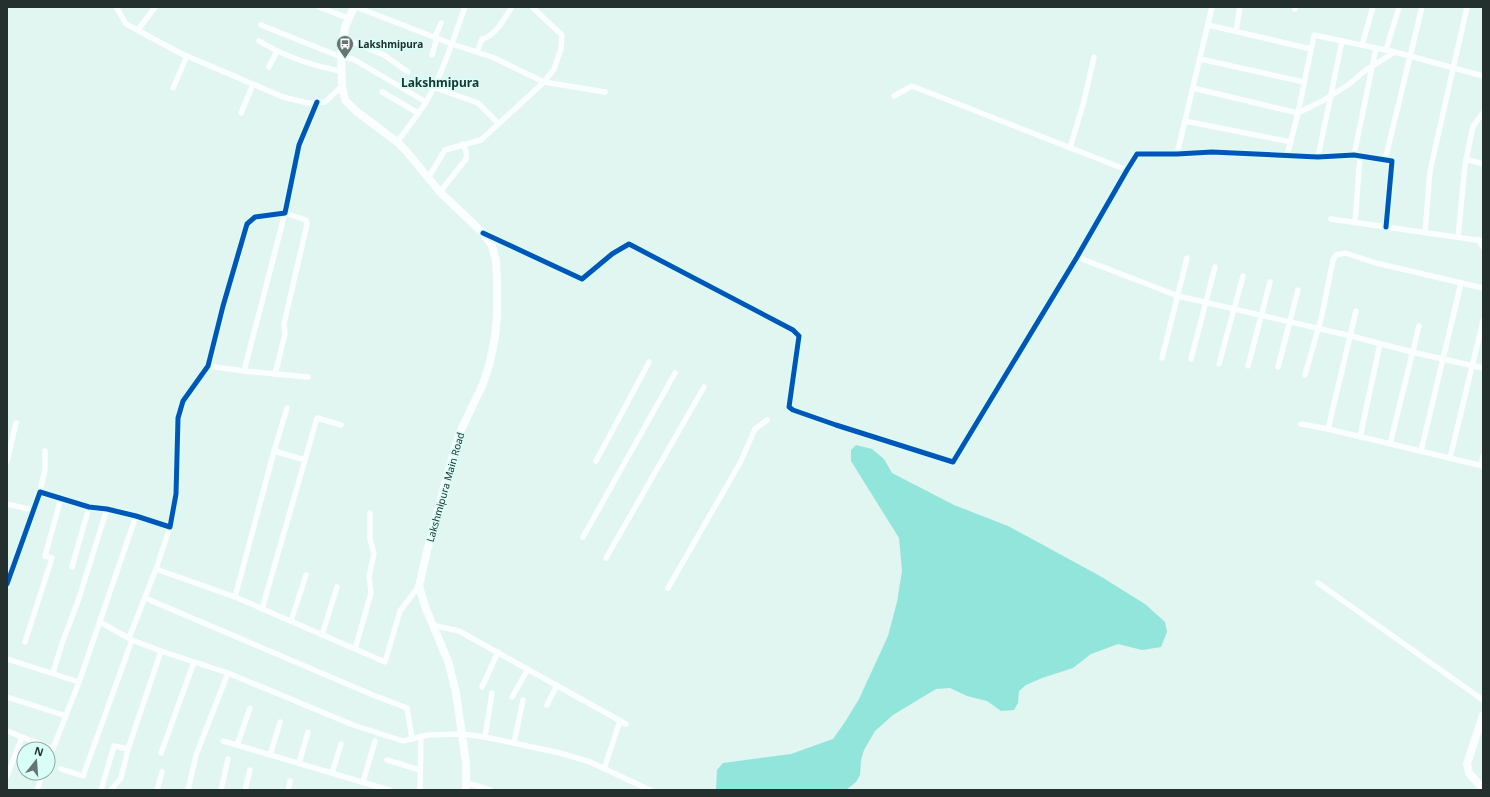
<svg xmlns="http://www.w3.org/2000/svg" width="1490" height="797" font-family="'Noto Sans',sans-serif">
  <style>
    .water { fill: #92e5da }
    .lines { fill: none; stroke-linecap: round; stroke-linejoin: round }
    .street { stroke: #fafefd; stroke-width: 5.5 }
    .secondary { stroke: #fafefd; stroke-width: 8 }
    .cycleway-casing { stroke: #d9fdf7; stroke-width: 8 }
    .cycleway { stroke: #0057b8; stroke-width: 5 }
    .labels { text-anchor: middle; stroke-width: 3.5; stroke-linejoin: round; paint-order: stroke }
    .poi-label { font-size: 10px; font-weight: bold; fill: #23302e; stroke: #d9fdf7; text-anchor: start }
    .street-label { font-size: 10px; fill: #23302e; stroke: #d9fdf7 }
    .quarter-label { font-size: 12px; font-weight: bold; fill: #183733; stroke: #d9fdf7 }
  </style>
  <rect width="100%" height="100%" fill="#e1f5f1"/>
  <polygon class="water" points="856,445 872,449 884,459 892,473 954,505 1008,526 1100,576 1145,604 1165,622 1167,632 1161,647 1142,650 1118,644 1091,654 1073,668 1042,678 1026,685 1019,691 1018,703 1014,710 1001,711 987,701 967,696 950,688 936,689 893,715 875,731 864,750 861,760 860,775 856,782 846,790 716,790 717,770 723,763 791,754 833,739 845,722 859,699 888,636 897,602 902,571 899,538 851,461 851,450"/>
  <g class="lines">
    <g class="street">
      <polyline points="116,7 126,24 180,53 283,97 308,103 325,102 342,86"/>
      <polyline points="319,7 348,18"/>
      <polyline points="356,7 452,44 492,57 544,82 605,92"/>
      <polyline points="1295,9 1295,7"/>
      <polyline points="261,25 341,57 353,59 426,102"/>
      <polyline points="1208,25 1311,49"/>
      <polyline points="138,30 155,7"/>
      <polyline points="1236,31 1240,7"/>
      <polyline points="435,37 441,23"/>
      <polyline points="343,38 384,55 408,72"/>
      <path d="M 259,41 C 286,57 310,65 340,71"/>
      <polyline points="1362,45 1373,7"/>
      <polyline points="1386,50 1399,7"/>
      <path d="M 477,52 L 482,39 C 496,36 504,18 512,7"/>
      <polyline points="432,55 437,38"/>
      <polyline points="1200,59 1304,82"/>
      <polyline points="269,67 277,51"/>
      <polyline points="433,87 478,103 498,123"/>
      <polyline points="173,88 187,56"/>
      <polyline points="1193,88 1298,113 1324,100 1348,85 1366,70 1395,52"/>
      <polyline points="382,92 418,113"/>
      <polyline points="894,96 912,86 1127,170"/>
      <polyline points="241,113 253,84"/>
      <polyline points="1185,121 1291,142"/>
      <path d="M 397,142 C 407,129 417,116 426,102 C 442,75 454,37 465,7"/>
      <polyline points="1070,148 1084,101 1094,57"/>
      <polyline points="1177,154 1212,7"/>
      <polyline points="1354,155 1376,48"/>
      <polyline points="1287,156 1298,113 1314,35 1395,52 1483,76"/>
      <polyline points="1318,157 1342,41"/>
      <polyline points="1466,159 1483,164"/>
      <polyline points="1385,160 1422,7"/>
      <polyline points="428,178 445,150 481,140 544,82 554,69 561,49 562,35 532,7"/>
      <path d="M 440,192 L 466,159 C 467,152 466,149 462,144"/>
      <polyline points="1331,219 1483,241"/>
      <polyline points="1355,222 1360,156"/>
      <polyline points="1425,232 1430,171 1467,7"/>
      <polyline points="484,234 582,279 612,254 629,244 793,330 799,336 789,407 793,410 836,425 953,462 1077,257 1127,170 1137,154 1177,154 1212,152 1318,157 1354,155 1392,161 1386,227"/>
      <polyline points="1458,237 1465,165 1473,126 1483,113"/>
      <polyline points="1478,240 1483,247"/>
      <polyline points="1077,257 1178,296 1351,336 1412,352 1483,368"/>
      <polyline points="1162,358 1187,258"/>
      <polyline points="1191,359 1215,267"/>
      <polyline points="1219,364 1243,276"/>
      <polyline points="208,366 244,371 308,377"/>
      <polyline points="1248,366 1270,282"/>
      <polyline points="1278,367 1298,290"/>
      <polyline points="244,371 285,213 306,220 307,224 284,324 285,334 275,374"/>
      <polyline points="1305,375 1322,315 1333,260 1336,255 1345,253 1376,263 1483,288"/>
      <polyline points="1301,424 1328,429 1483,466"/>
      <polyline points="1328,429 1356,311"/>
      <polyline points="1360,437 1380,344"/>
      <polyline points="1390,444 1419,326"/>
      <polyline points="274,451 305,460"/>
      <polyline points="1421,451 1461,283"/>
      <polyline points="1450,458 1483,321"/>
      <polyline points="7,461 16,423"/>
      <polyline points="596,461 649,362"/>
      <polyline points="1481,466 1483,456"/>
      <polyline points="40,492 45,469 45,451"/>
      <polyline points="7,504 33,510"/>
      <polyline points="583,537 675,373"/>
      <polyline points="606,558 704,387"/>
      <polyline points="72,567 89,507"/>
      <polyline points="156,569 235,597 385,662 400,611 419,586"/>
      <polyline points="1318,583 1483,700"/>
      <polyline points="7,584 40,492 89,507 107,509 136,516 170,527 176,494 178,418 183,401 208,366 223,306 247,224 255,217 285,213 299,145 317,102"/>
      <polyline points="668,588 740,463 755,429 767,420"/>
      <polyline points="235,597 274,451 287,408"/>
      <polyline points="145,598 373,695 407,708 412,739"/>
      <polyline points="262,609 317,418 341,425"/>
      <polyline points="291,621 306,575"/>
      <polyline points="100,622 132,640 161,651 228,673 353,725 403,741 428,735 462,734 485,737 560,753 590,762 650,790"/>
      <polyline points="432,625 459,631 626,724"/>
      <polyline points="322,635 337,587"/>
      <polyline points="129,638 156,569 170,527"/>
      <polyline points="25,642 52,558 45,556 61,498"/>
      <polyline points="355,649 371,593 369,576 374,554 370,539 370,513"/>
      <polyline points="7,659 79,682"/>
      <polyline points="53,673 62,643 78,601 107,509"/>
      <polyline points="482,687 498,652"/>
      <polyline points="7,697 66,716"/>
      <polyline points="512,697 528,669"/>
      <polyline points="547,705 557,685"/>
      <polyline points="7,731 53,749"/>
      <polyline points="485,737 492,693"/>
      <polyline points="223,741 389,790"/>
      <polyline points="514,743 523,700"/>
      <polyline points="237,745 250,708"/>
      <polyline points="161,753 194,662"/>
      <polyline points="270,755 280,722"/>
      <polyline points="387,760 420,770"/>
      <polyline points="48,761 79,682 136,516"/>
      <polyline points="299,763 308,732"/>
      <polyline points="61,769 83,776 132,640"/>
      <polyline points="604,769 620,721"/>
      <polyline points="332,773 341,744"/>
      <polyline points="7,776 22,737"/>
      <polyline points="363,782 375,741"/>
      <polyline points="467,783 490,790"/>
      <polyline points="37,790 43,773"/>
      <polyline points="101,790 114,746 128,749 161,651"/>
      <polyline points="111,790 121,778 128,749"/>
      <polyline points="157,790 162,772"/>
      <polyline points="188,790 196,755 228,673"/>
      <polyline points="221,790 228,759"/>
      <polyline points="245,790 250,770"/>
      <polyline points="288,790 290,781"/>
      <polyline points="420,790 421,736"/>
    </g>
    <g class="secondary">
      <polyline points="354,7 345,27 341,57 342,86 345,100 356,111 397,142 407,152 440,192 483,233 492,246 496,261 497,280 497,316 495,337 490,362 483,384 461,430 454,451 427,551 419,586 426,609 448,661 456,693 466,763 466,790"/>
      <polyline points="1483,715 1467,764 1469,773 1483,789"/>
    </g>
    <defs>
      <g id="cycleway">
        <polyline points="483,233 582,279 612,254 629,244 793,330 799,336 789,407 793,410 836,425 953,462 1077,257 1127,170 1137,154 1177,154 1212,152 1318,157 1354,155 1392,161 1386,227"/>
        <polyline points="7,584 40,492 89,507 107,509 136,516 170,527 176,494 178,418 183,401 208,366 223,306 247,224 255,217 285,213 299,145 317,102"/>
      </g>
    </defs>
    <use href="#cycleway" class="cycleway-casing"/>
    <use href="#cycleway" class="cycleway"/>
  </g>
  <defs>
    <symbol id="bus-pin" viewBox="-11 -11 22 30"><path d="M0 17L-7.5 6A9.5 9.5 0 1 1 7.5 6Z" fill="#667572" stroke="#d9fdf7"/><path d="M-5-6H5V4H4V6H2V4H-2V6H-4V4H-5ZM-3.5-4V0h7V-4ZM-3.5 1.2v1.5H-2V1.2ZM2 1.2v1.5H3.5V1.2Z" fill="#fff"/></symbol>
  </defs>
  <g fill-rule="evenodd">
    <use href="#bus-pin" x="335" y="34" width="20" height="27"/>
  </g>
  <g class="labels">
    <g class="poi-label">
      <text x="358" y="48">Lakshmipura</text>
    </g>
    <g class="street-label">
      <text transform="translate(445 487) rotate(-74)" y="4">Lakshmipura Main Road</text>
    </g>
    <g class="quarter-label">
      <text x="440" y="87">Lakshmipura</text>
    </g>
  </g>
  <rect width="1490" height="797" fill="none" stroke="#23302e" stroke-width="16"/>
  <g transform="translate(36 761) rotate(17)"><circle r="19" fill="#d9fdf7" stroke="#90aba7"/>
  <path d="M0-3L7 15L0 10L-7 15Z" fill="#667572"/>
  <text y="-6" font-size="11" font-weight="bold" text-anchor="middle" fill="#23302e">N</text>
  </g>
</svg>
